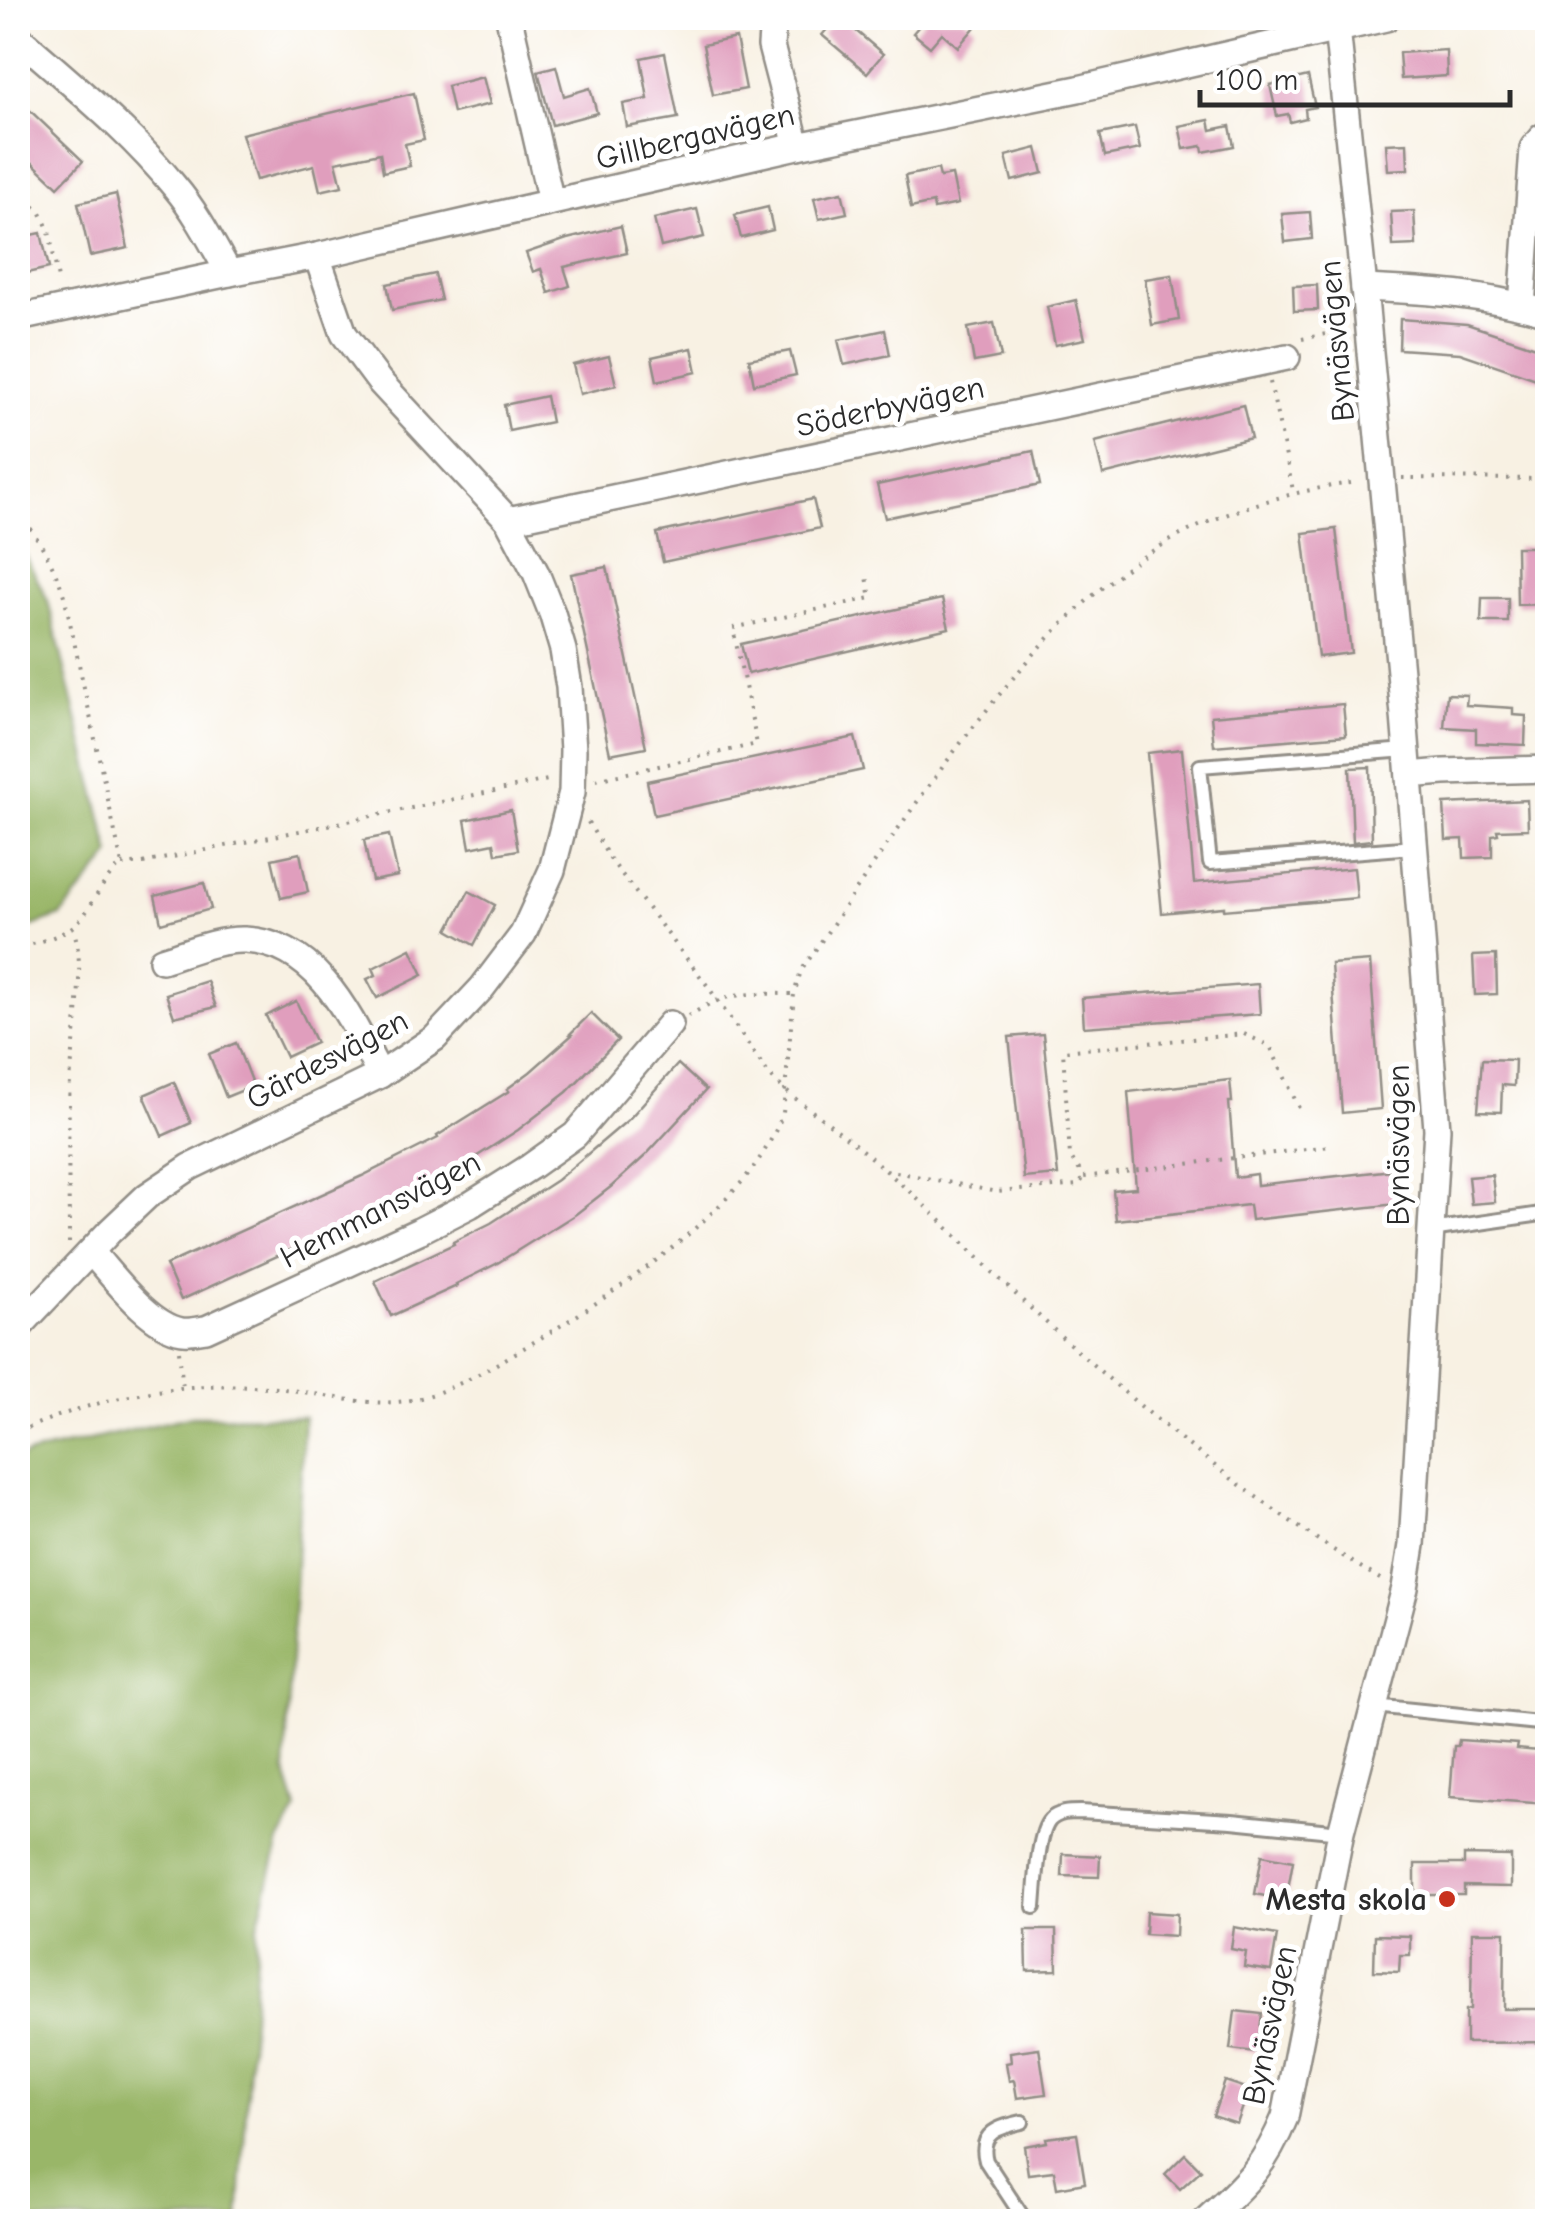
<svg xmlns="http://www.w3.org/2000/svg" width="1565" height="2239" font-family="'Comic Neue',sans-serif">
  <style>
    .forest { fill: #99b668; stroke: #62704a; stroke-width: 2.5 }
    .building { fill: #e09ebd }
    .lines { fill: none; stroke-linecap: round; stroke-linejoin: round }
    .service-casing { stroke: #928e87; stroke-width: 18 }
    .minor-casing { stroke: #928e87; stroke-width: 30 }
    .path { stroke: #928e87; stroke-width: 4; stroke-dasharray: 2.5 8; stroke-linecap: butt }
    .service { stroke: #fff; stroke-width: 12 }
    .minor { stroke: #fff; stroke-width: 25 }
    .poi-dot { fill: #c8321e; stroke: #fff; stroke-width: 4 }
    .labels { text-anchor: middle; stroke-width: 10; stroke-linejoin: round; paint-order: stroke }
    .street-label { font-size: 32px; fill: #2b2b2b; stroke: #fff }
    .poi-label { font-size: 32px; font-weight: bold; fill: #2b2b2b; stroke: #fff; text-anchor: end }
  </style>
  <rect width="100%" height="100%" fill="#fff"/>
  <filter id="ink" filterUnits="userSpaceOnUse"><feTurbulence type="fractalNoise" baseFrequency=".01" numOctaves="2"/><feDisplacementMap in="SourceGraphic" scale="20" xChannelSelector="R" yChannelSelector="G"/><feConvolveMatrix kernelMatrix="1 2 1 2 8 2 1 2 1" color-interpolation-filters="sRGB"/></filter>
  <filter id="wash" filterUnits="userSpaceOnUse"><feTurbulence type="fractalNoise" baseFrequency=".0048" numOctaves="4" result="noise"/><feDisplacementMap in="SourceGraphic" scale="40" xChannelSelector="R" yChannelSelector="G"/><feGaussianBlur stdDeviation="2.25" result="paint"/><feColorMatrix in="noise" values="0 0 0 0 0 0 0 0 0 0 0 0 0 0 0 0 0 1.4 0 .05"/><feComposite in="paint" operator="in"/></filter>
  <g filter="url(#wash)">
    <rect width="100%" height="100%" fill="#f8f1e3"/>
    <g class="forest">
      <polygon points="18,541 48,601 111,855 61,916 18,931"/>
      <polygon points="192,1416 304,1417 285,1771 297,1809 279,1842 258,1925 239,2221 18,2221 18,1460 26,1455"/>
    </g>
    <g id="blocks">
      <g class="building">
        <polygon points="837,18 841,18 883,54 867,73 822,35"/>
        <polygon points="924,18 963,18 975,27 958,47 942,33 930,47 913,33 925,19"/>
        <polygon points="736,38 746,89 713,95 703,45"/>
        <polygon points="1446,50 1447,76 1401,79 1399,53"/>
        <polygon points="665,53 678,118 627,127 623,104 648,99 641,58"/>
        <polygon points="556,66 564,96 590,88 597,113 552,125 538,71"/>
        <polygon points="1308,76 1315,107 1305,109 1306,118 1290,122 1288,114 1277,116 1270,85"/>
        <polygon points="483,77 490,104 453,113 447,86"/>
        <polygon points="414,93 424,140 405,144 410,166 383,172 380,153 336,162 342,186 320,191 314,165 256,180 242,134"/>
        <polygon points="18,99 83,161 58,187 18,149"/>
        <polygon points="1209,120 1211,130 1230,126 1234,146 1203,152 1202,146 1184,149 1179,126"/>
        <polygon points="1135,127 1140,149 1105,156 1100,134"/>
        <polygon points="1407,143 1408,169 1388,170 1386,144"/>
        <polygon points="1037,148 1043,173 1012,181 1006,156"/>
        <polygon points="938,169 940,177 952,175 958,204 934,209 933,203 911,208 905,176"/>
        <polygon points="842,192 847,213 819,219 814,198"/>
        <polygon points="116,194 128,248 90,256 78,203"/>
        <polygon points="768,207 773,230 741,238 735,215"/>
        <polygon points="697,209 704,237 661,247 654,219"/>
        <polygon points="1414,211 1416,245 1393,246 1391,212"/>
        <polygon points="1310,212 1312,239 1285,242 1282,214"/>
        <polygon points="621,226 627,253 564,267 570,286 549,293 541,269 533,272 526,253 567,239"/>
        <polygon points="41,233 49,268 18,275 18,238"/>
        <polygon points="435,274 441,300 392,310 387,284"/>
        <polygon points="1172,275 1179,320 1152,325 1145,279"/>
        <polygon points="1317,285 1318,310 1294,311 1293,286"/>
        <polygon points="1076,300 1085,339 1055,345 1047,307"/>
        <polygon points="1400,319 1467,324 1548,351 1548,383 1460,353 1399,349"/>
        <polygon points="994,323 1001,357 974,362 968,328"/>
        <polygon points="885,330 890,355 844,365 838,340"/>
        <polygon points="692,348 697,372 657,381 652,357"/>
        <polygon points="790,351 796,375 754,384 749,359"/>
        <polygon points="609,356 616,385 580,394 573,365"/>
        <polygon points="546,396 551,422 509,431 504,405"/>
        <polygon points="1243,405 1251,438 1103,475 1095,442"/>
        <polygon points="1033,451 1040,485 885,518 877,485"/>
        <polygon points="813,499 820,528 663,562 657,533"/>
        <polygon points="1336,529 1351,653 1318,657 1303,533"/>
        <polygon points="1516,547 1548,547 1548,604 1517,605"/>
        <polygon points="607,567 646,747 610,754 571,574"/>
        <polygon points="1482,598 1508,598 1508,622 1481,622"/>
        <polygon points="942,599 949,628 748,674 741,644"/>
        <polygon points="1447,694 1467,695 1466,705 1513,708 1513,715 1526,716 1525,745 1476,743 1476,729 1444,727"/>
        <polygon points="1343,704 1346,735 1214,746 1211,716"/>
        <polygon points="855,737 863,770 654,815 647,781"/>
        <polygon points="1182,749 1194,883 1354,868 1357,898 1224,910 1224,907 1162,913 1147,753"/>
        <polygon points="1370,767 1372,840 1353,842 1350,768"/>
        <polygon points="1527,800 1528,829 1497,830 1498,834 1492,835 1492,857 1464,858 1463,839 1446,840 1444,804"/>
        <polygon points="511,810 518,850 496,854 494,843 470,848 465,820"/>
        <polygon points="389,835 398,876 372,881 364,840"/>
        <polygon points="300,853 308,892 281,898 272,859"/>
        <polygon points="204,883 211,909 161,923 155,896"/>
        <polygon points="469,891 495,905 474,945 448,930"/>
        <polygon points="411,949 423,975 377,998 367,979 376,975 373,968"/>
        <polygon points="1496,955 1497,994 1475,995 1473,956"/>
        <polygon points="1370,961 1381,1109 1342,1113 1331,964"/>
        <polygon points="207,981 216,1007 174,1017 166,994"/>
        <polygon points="1258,984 1260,1014 1084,1027 1082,998"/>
        <polygon points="296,1001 316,1043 286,1057 266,1016"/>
        <polygon points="591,1013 618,1040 567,1092 518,1130 443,1178 400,1200 181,1300 166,1265 362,1176 438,1138 437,1136 509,1091 507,1089 530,1072 572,1035 570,1034"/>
        <polygon points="1043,1034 1058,1175 1024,1178 1009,1037"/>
        <polygon points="236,1043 253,1086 226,1097 209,1054"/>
        <polygon points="1482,1059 1515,1060 1514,1086 1502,1085 1501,1112 1478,1111"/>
        <polygon points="678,1064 706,1090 645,1156 612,1186 576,1214 496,1264 456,1284 457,1286 391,1316 375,1281 454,1244 453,1242 491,1223 557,1180 629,1119"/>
        <polygon points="1230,1080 1232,1102 1229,1102 1235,1177 1256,1174 1257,1185 1393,1170 1397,1204 1251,1220 1249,1205 1116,1220 1113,1190 1136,1188 1128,1092"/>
        <polygon points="174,1082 191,1123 162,1136 144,1095"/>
        <polygon points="1492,1175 1495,1202 1471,1204 1468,1177"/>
        <polygon points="1459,1740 1518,1744 1517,1749 1548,1752 1548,1804 1450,1797 1454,1746 1458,1746"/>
        <polygon points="1063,1854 1100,1856 1099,1877 1062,1876"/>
        <polygon points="1262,1855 1293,1861 1286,1900 1255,1894"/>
        <polygon points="1464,1855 1511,1856 1511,1887 1464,1886 1464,1895 1415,1895 1415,1864 1464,1864"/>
        <polygon points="1146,1912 1177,1914 1176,1936 1145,1934"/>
        <polygon points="1234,1927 1277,1935 1271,1971 1244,1967 1246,1952 1231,1949"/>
        <polygon points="1026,1930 1056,1930 1057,1970 1027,1971"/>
        <polygon points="1472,1932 1505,1932 1504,2009 1548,2009 1548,2042 1466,2043 1466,2010 1471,2009"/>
        <polygon points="1375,1935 1410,1936 1410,1955 1400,1955 1399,1972 1374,1971"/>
        <polygon points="1235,2011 1262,2014 1257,2052 1230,2049"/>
        <polygon points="1039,2048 1046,2094 1017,2098 1014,2080 1009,2081 1006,2063 1011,2062 1010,2052"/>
        <polygon points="1225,2081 1249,2089 1237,2124 1213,2116"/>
        <polygon points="1077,2134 1085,2183 1057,2188 1054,2171 1028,2174 1024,2146 1047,2142 1046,2138"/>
        <polygon points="1185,2154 1201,2170 1180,2189 1165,2174"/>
      </g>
    </g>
  </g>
  <g filter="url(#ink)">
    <use href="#blocks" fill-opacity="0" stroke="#928e87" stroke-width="2.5"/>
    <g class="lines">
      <defs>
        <g id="service">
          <polyline points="1407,750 1200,766 1210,863 1414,847"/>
          <polyline points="1431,1230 1548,1213"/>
          <polyline points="1374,1706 1548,1724"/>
          <path d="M 1034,1907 C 1036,1887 1037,1834 1050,1820 C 1058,1812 1070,1812 1080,1812 L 1232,1821 L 1341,1832"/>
          <path d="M 1022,2122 C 1000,2127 978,2132 986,2161 L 1026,2222"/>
        </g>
        <g id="minor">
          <polyline points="509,18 551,202"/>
          <polyline points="773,18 771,46 797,146"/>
          <path d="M 18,37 C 71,84 130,131 175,187 C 197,213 212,243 229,273"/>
          <path d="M 1364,288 C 1430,291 1484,294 1548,313"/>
          <polyline points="1522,306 1533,148 1542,137 1548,135"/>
          <polyline points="18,318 229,273 317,256 797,146 1078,89 1386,18"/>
          <polyline points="508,520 1287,357"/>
          <polyline points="1409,775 1444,772 1548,769"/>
          <path d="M 162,960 C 188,952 217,939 245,940 C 318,943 351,1019 380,1075"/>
          <path d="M 92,1253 C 113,1276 149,1326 182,1331 C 189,1332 198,1330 206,1329 L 419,1231 L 470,1205 L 530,1167 L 575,1135 L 670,1024"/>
          <polyline points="18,1328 110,1231 147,1196 190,1167 380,1075 435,1038 482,988 523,934 552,870 572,792 573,750 569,687 563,650 552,613 536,573 508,520 379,381 344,334 317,256"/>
          <path d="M 1204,2222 C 1244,2185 1264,2169 1285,2117 L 1341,1832 L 1405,1588 L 1412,1545 L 1437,1129 L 1404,715 L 1364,288 L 1336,18"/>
        </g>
      </defs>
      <use href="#service" class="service-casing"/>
      <use href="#minor" class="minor-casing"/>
      <g class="path">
        <polyline points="1207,18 1220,32"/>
        <polyline points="18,192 41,213 49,231 59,284"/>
        <polyline points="18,211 35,207"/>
        <polyline points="1302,339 1346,330"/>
        <polyline points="1270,382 1294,495"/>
        <polyline points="1402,478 1548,479"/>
        <path d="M 18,511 C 39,539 55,565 65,599 L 122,865 C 101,879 94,906 77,923 C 62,937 36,942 18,949"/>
        <polyline points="596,780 757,744 733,628 871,598 867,577"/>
        <path d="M 588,822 L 610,859 L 707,985 L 768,1073 C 786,1094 810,1109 832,1126 C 864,1151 895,1178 925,1206 C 953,1232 979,1259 1007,1286 C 1123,1396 1247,1500 1385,1582"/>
        <polyline points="122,865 143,863 548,780"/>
        <path d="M 688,1016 C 697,1011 708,1004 718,1000 C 742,992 769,994 794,994"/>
        <polyline points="1299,1108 1270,1046 1244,1034 1063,1051 1070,1156 1084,1177 1330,1146"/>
        <polyline points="886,1170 997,1192 1079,1185 1084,1177"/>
        <path d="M 69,1243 C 69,1189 67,1135 70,1082 C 73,1043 87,962 73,929"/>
        <polyline points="179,1351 183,1388"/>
        <path d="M 18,1432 C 99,1396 195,1377 284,1389 C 322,1394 359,1405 397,1402 C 444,1398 489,1368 529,1345 C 604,1300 680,1250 740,1184 C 758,1163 773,1140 783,1113 L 794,994 L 801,971 C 861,883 919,794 986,711 C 1031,655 1078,602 1137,561 C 1201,517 1281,492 1358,482"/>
      </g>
      <use href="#service" class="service"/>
      <use href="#minor" class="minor"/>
    </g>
  </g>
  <circle class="poi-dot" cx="1447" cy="1899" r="10"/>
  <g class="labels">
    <g class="street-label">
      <text transform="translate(695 136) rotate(-13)" y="11">Gillbergavägen</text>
      <text transform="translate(1336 341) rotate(-95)" y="11">Bynäsvägen</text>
      <text transform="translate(890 406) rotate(-12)" y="11">Söderbyvägen</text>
      <text transform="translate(327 1059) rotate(-28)" y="11">Gärdesvägen</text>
      <text transform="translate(1398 1145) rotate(-90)" y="11">Bynäsvägen</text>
      <text transform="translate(380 1209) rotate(-27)" y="11">Hemmansvägen</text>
      <text transform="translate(1269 2025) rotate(-78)" y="11">Bynäsvägen</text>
    </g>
    <g class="poi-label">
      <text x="1427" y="1910">Mesta skola</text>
    </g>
  </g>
  <rect width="1565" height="2239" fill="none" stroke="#fff" stroke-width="60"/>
  <path d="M1200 90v15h310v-15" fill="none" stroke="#2b2b2b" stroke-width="5"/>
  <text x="1215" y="90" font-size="30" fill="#2b2b2b" stroke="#ffffff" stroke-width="8" paint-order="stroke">100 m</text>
</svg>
